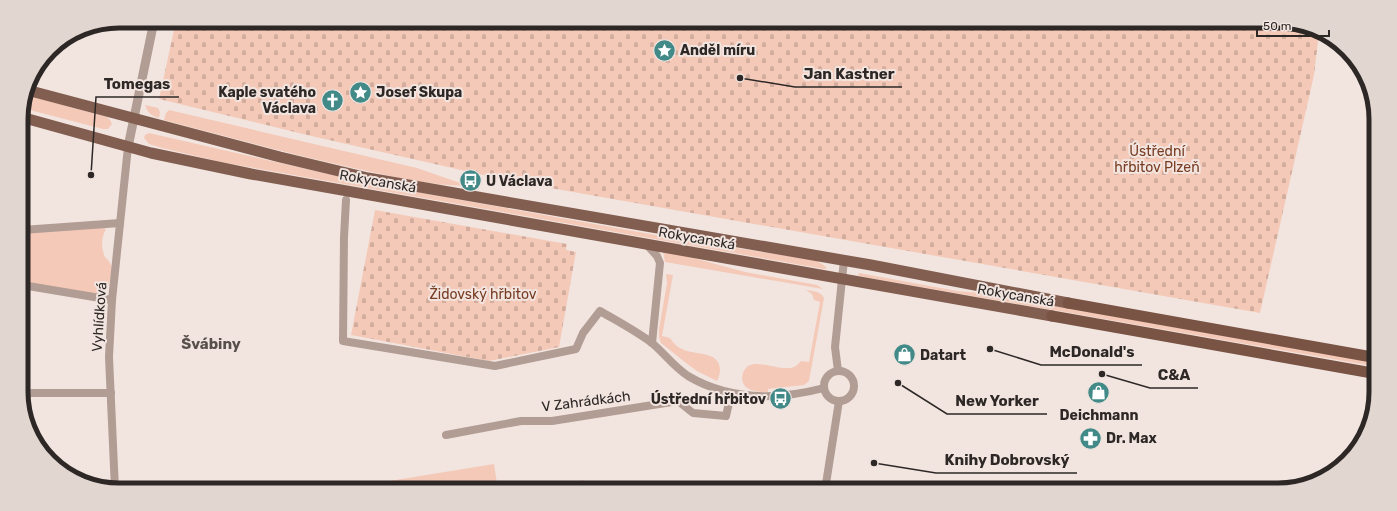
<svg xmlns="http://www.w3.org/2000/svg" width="1397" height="511" font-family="Rubik,sans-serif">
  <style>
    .green { fill: #f4c9b8 }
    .cemetery { fill: url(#cemetery-stones) }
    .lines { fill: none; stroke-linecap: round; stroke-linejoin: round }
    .minor { stroke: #b29d94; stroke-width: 8 }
    .tertiary { stroke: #b29d94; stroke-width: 9 }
    .primary { stroke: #825e50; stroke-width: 11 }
    .trunk { stroke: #795344; stroke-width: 11 }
    .labels { text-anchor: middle; stroke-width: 4; stroke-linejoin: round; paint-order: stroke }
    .poi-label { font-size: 14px; font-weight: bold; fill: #2d2826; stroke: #f2e5e0; text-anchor: start }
    .park-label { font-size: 14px; fill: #783d23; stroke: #f2e5e0 }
    .street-label { font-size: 14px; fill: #2d2826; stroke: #f2e5e0 }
    .neighbourhood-label { font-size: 15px; font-weight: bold; fill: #594f4a; stroke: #f2e5e0 }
    .rim { fill: none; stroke: #2d2826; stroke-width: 5 }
    .leader { fill: none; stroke: #2d2826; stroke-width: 1.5 }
    .callout-dot { fill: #2d2826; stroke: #f2e5e0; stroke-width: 1.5 }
    .callout-label { font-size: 15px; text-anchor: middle; font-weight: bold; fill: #2d2826; stroke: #f2e5e0; stroke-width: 4; stroke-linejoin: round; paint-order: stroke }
  </style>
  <defs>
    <pattern id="cemetery-stones" width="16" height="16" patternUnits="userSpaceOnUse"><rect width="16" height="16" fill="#f4c9b8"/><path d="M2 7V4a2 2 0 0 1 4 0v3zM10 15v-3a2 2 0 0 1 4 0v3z" fill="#d2ad9e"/></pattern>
  </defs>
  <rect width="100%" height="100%" fill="#f2e5e0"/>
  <g class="green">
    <polygon points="26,95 107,117 110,120 112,124 108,129 103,129 22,108"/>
    <path d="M 145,105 L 158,108 L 160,112 L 159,118 C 151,116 148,113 145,105 Z"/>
    <path d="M 169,110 L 417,168 L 469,186 C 432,186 395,177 358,169 C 293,155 229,137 164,120 L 166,113 Z"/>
    <polygon points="149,133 372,184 678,239 815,260 822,264 827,268 824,269 226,163 162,148 149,144 144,138 145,135"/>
    <path d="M 99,227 L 106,229 C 101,238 101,248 105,257 C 107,259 110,262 111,265 C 113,271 108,291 103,296 L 22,283 L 22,232 Z"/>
    <polygon points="663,252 690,257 745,272 817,285 823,289 665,262"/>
    <polygon points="859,273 957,291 988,294 1372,362 1372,366 859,276 858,274"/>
    <path d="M 666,274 L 673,275 L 662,336 L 670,338 C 674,344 677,347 684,350 C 696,355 719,351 720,369 C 720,373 719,377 717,381 L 697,371 L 686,363 L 661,343 L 659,337 L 659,329 L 667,283 Z"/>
    <path d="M 806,290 C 812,291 821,291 824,298 L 809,381 L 804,385 L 768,389 L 768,392 C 762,392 755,392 749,389 C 740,385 740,372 748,366 C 758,359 781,372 794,367 C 796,366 799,363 801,361 L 809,362 L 820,302 L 814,300 L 812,294 Z"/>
    <polygon points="494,464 498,490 334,490"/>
    <polygon points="584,480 587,490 525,490"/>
  </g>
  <g class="cemetery">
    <polygon points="176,21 1309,26 1319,33 1314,75 1260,313 505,180 307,135 159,99"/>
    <polygon points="375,210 567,244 566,250 576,252 559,347 489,361 351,335"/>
  </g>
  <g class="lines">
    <g class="minor">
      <path d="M 346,200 L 344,237 L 343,341 L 495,366 L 576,349 L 583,333 L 600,311 C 617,321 636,331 652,343 C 664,353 674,367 688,376 C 730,401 778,400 824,388"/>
      <polyline points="22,230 120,223"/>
      <polyline points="647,245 657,256 660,263 652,343"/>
      <polyline points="22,285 112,300"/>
      <circle cx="839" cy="386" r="15"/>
      <polyline points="838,371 835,347 844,260"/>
      <polyline points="23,393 111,393"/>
      <polyline points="446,435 521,421 552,421 678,401 693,413 726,416 731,394"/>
      <polyline points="115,489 109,357 112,300 128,147"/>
      <polyline points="825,490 839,401"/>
    </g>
    <polyline class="tertiary" points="128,147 154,21"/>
    <g class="primary">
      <polyline points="27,90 280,157 368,178 871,265 1068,303"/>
      <polyline points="21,117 151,153 251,174 1052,316"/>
    </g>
    <g class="trunk">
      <polyline points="1068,303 1372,357"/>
      <polyline points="1052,316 1372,373"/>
    </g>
  </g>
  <defs>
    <symbol id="sight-disc" viewBox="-11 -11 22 22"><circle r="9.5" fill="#428a88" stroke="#f2e5e0"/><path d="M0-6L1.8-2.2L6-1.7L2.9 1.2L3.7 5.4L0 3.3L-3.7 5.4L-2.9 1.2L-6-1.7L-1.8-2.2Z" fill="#fff"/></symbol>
    <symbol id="church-disc" viewBox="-11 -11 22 22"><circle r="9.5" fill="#428a88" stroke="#f2e5e0"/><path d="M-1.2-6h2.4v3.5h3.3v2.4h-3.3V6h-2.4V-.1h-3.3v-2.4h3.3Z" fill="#fff"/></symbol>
    <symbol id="bus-disc" viewBox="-11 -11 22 22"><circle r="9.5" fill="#428a88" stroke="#f2e5e0"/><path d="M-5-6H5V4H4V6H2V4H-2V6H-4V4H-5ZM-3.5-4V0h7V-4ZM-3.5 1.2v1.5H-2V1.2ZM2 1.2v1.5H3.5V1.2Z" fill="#fff"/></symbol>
    <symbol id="shop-disc" viewBox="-11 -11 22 22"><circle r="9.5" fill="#428a88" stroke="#f2e5e0"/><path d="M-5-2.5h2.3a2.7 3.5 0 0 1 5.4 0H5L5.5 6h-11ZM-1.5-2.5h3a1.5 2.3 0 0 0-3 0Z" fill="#fff"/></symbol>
    <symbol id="pharmacy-disc" viewBox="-11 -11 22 22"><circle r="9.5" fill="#428a88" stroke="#f2e5e0"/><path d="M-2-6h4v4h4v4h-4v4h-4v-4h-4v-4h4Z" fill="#fff"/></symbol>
  </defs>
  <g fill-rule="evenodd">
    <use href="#sight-disc" x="652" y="38" width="25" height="25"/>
    <use href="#sight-disc" x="348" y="80" width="25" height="25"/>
    <use href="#church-disc" x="320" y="88" width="25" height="25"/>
    <use href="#bus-disc" x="458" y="168" width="25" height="25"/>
    <use href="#shop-disc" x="892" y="342" width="25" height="25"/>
    <use href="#shop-disc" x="1086" y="380" width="25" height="25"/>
    <use href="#bus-disc" x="768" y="386" width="25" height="25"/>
    <use href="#pharmacy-disc" x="1078" y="426" width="25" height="25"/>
  </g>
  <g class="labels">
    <g class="poi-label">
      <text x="680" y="55">Anděl míru</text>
      <text x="316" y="97" text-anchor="end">Kaple svatého<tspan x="316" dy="16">Václava</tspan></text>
      <text x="376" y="97">Josef Skupa</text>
      <text x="486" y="186">U Václava</text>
      <text x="920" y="360">Datart</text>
      <text x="766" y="404" text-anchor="end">Ústřední hřbitov</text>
      <text x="1099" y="420" text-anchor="middle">Deichmann</text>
      <text x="1106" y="443">Dr. Max</text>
    </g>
    <g class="park-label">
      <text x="1157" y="156">Ústřední<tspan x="1157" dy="16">hřbitov Plzeň</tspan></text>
      <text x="483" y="299">Židovský hřbitov</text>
    </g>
    <g class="street-label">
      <text transform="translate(378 181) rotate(10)" y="5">Rokycanská</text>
      <text transform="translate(697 238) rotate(10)" y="5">Rokycanská</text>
      <text transform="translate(1016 295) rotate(10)" y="5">Rokycanská</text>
      <text transform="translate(99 317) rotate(-86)" y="5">Vyhlídková</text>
      <text transform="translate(586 401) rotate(-7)" y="5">V Zahrádkách</text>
    </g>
    <g class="neighbourhood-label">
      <text x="211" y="349">Švábiny</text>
    </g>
  </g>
  <path d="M0 0H1397V511H0ZM119 28H1278A91 91 0 0 1 1369 119V392A91 91 0 0 1 1278 483H119A91 91 0 0 1 28 392V119A91 91 0 0 1 119 28Z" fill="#e2d6d1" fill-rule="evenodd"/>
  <path class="rim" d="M119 28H1278A91 91 0 0 1 1369 119V392A91 91 0 0 1 1278 483H119A91 91 0 0 1 28 392V119A91 91 0 0 1 119 28Z"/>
  <path class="leader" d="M740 78L795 87H902M91 175L96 97H179M990 349L1041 365H1142M1102 374L1150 388H1198M898 383L947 414H1047M874 463L936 473H1077"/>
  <g class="callout-dot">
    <circle cx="740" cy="78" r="4"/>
    <circle cx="91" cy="175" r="4"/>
    <circle cx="990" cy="349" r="4"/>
    <circle cx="1102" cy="374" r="4"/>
    <circle cx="898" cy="383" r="4"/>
    <circle cx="874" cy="463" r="4"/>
  </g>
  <g class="callout-label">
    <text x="849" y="79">Jan Kastner</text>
    <text x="137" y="89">Tomegas</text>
    <text x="1092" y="357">McDonald's</text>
    <text x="1174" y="380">C&amp;A</text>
    <text x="997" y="406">New Yorker</text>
    <text x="1007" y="465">Knihy Dobrovský</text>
  </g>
  <path d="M1257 30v6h72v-6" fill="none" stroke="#2d2826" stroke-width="2"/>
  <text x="1263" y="30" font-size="12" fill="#2d2826" stroke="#f2e5e0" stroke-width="3" paint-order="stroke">50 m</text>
</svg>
